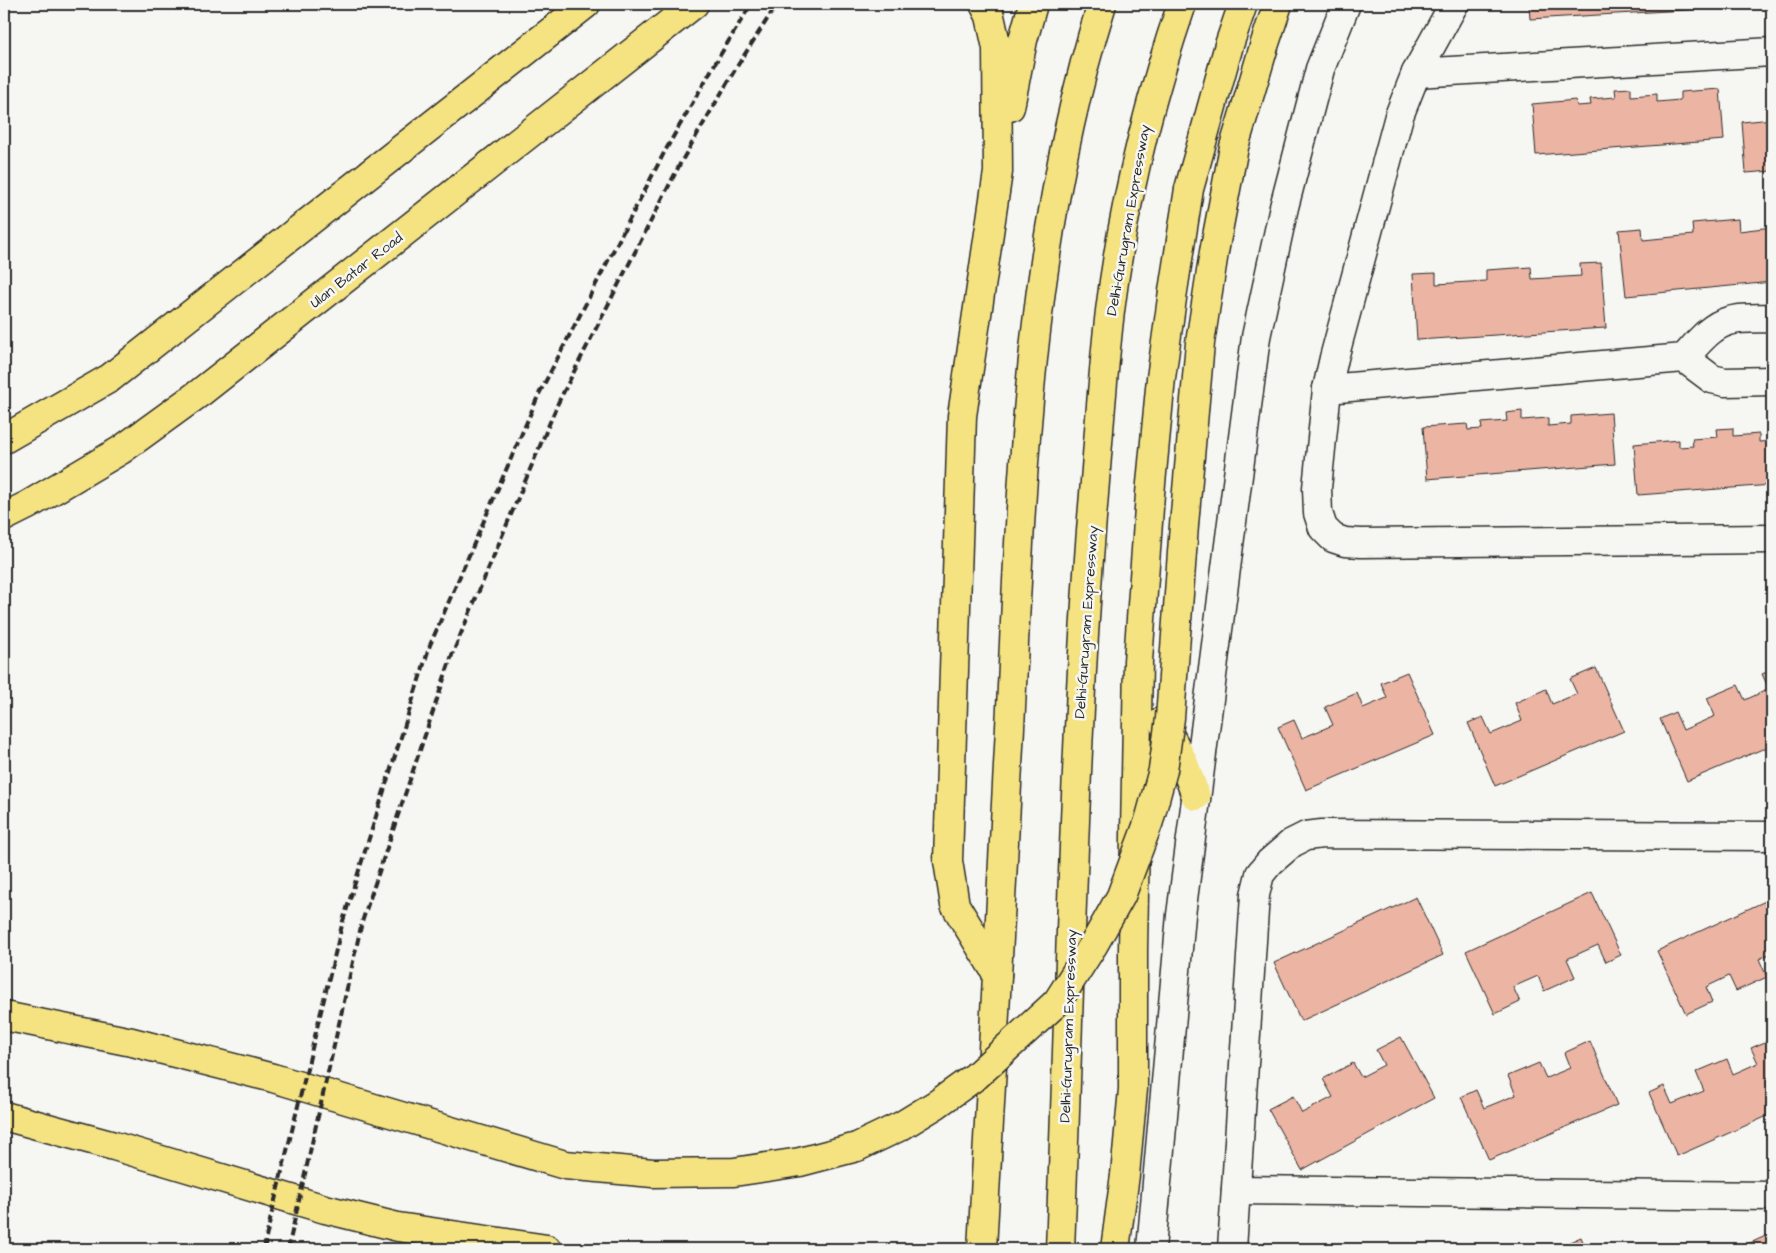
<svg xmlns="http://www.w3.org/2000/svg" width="1776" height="1253" font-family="'Architects Daughter',sans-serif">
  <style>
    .building { fill: #ecb4a3; stroke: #2b2b2b }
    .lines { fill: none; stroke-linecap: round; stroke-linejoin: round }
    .street-casing { stroke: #2b2b2b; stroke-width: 31 }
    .secondary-casing { stroke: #2b2b2b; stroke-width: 31 }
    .primary-casing { stroke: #2b2b2b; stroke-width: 31 }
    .highway-casing { stroke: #2b2b2b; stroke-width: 31 }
    .street { stroke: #f6f6f2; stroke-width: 28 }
    .secondary { stroke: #f6f6f2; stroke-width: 28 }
    .primary { stroke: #f5e382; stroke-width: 28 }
    .highway { stroke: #f5e382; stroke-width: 28 }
    .rail { stroke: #2b2b2b; stroke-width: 4; stroke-dasharray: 8 4; stroke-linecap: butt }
    .highway-bridge-casing { stroke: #2b2b2b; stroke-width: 31; stroke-linecap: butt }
    .highway-bridge { stroke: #f5e382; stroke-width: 28 }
    .labels { text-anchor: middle; stroke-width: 5; stroke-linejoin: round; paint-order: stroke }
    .street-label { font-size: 15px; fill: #2b2b2b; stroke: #f6f6f2 }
  </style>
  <rect width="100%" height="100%" fill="#f6f6f2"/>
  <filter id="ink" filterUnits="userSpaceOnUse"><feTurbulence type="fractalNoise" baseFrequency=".02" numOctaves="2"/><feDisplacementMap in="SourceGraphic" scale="10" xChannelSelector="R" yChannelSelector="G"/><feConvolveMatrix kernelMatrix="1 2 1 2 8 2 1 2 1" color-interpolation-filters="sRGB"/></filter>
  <g filter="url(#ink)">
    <g class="building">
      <polygon points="1529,4 1718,4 1719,8 1530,19"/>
      <polygon points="1631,88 1631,96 1657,94 1657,102 1680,100 1680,92 1720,89 1724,140 1536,155 1532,104 1576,100 1577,106 1591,105 1590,99 1616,97 1615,89"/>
      <polygon points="1772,119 1772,171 1746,173 1742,122"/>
      <polygon points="1738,219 1739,231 1772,227 1772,282 1626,296 1619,230 1642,228 1643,240 1693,235 1692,223"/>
      <polygon points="1601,263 1606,328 1417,340 1413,274 1436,273 1436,284 1486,281 1486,270 1531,267 1532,279 1581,276 1580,264"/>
      <polygon points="1522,411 1522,420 1548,418 1548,426 1571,424 1571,416 1611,413 1615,464 1427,479 1423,427 1467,424 1468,430 1482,429 1481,423 1507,421 1506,413"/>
      <polygon points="1733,428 1733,436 1759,434 1759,442 1772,441 1772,485 1638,495 1634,444 1679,440 1679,447 1693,446 1692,439 1718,437 1717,429"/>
      <polygon points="1596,668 1624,731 1495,786 1468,723 1483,717 1491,734 1522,721 1515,703 1546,689 1552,704 1577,694 1570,679"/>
      <polygon points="1772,670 1772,745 1687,781 1660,719 1675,712 1683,730 1715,716 1707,698 1738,685 1745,700 1769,689 1762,674"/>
      <polygon points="1407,672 1435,735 1306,790 1278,727 1294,720 1302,738 1333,725 1325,707 1357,693 1363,708 1387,698 1381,683"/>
      <polygon points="1592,893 1621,955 1606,962 1598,945 1567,959 1575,977 1544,991 1538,976 1513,987 1520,1002 1495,1014 1466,951"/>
      <polygon points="1416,897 1443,955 1301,1021 1274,963"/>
      <polygon points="1772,898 1772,953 1759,959 1767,977 1736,991 1729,976 1706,987 1712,1002 1686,1014 1657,951"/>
      <polygon points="1401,1037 1434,1098 1302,1170 1268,1109 1293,1096 1302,1113 1333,1097 1323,1079 1353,1063 1361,1077 1384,1065 1376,1050"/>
      <polygon points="1772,1039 1772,1114 1677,1156 1649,1093 1664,1086 1672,1104 1704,1091 1696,1072 1727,1059 1733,1074 1758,1063 1751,1048"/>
      <polygon points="1590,1041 1617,1105 1489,1160 1461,1097 1476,1090 1484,1108 1516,1095 1508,1076 1539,1063 1546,1078 1570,1068 1564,1053"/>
      <polygon points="1770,1234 1772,1240 1772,1249 1737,1249"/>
      <polygon points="1581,1237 1586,1249 1554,1249"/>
    </g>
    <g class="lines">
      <defs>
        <g id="street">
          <polyline points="1454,4 1416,73 1399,116 1334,358 1327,389 1317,488 1318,513 1323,528 1333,538 1345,542 1361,543 1772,539"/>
          <polyline points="1416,73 1772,52"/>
          <polyline points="1684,358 1712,379 1725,382 1772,381"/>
          <path d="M 1327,389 L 1684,358 C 1697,344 1710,326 1729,321 C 1742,317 1759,319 1772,318"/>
          <polyline points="1236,1190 1772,1196"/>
          <polyline points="1232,1249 1255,895 1260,874 1270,862 1292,843 1306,836 1322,834 1772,836"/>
        </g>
        <polyline id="secondary" points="1151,1249 1181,915 1256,337 1284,207 1320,69 1346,4"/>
        <g id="primary">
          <polyline points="4,439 110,378 586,4"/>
          <polyline points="4,517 28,505 121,450 201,392 694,4"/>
        </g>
        <g id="highway">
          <polyline points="984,4 990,16 997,48 998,172 962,416 948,861 955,905 997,974"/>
          <polyline points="1010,107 1023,40 1033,4"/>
          <polyline points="1162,721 1183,761 1196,796"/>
          <polyline points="4,1016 132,1042 273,1078 565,1165 653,1173 734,1172 800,1162 857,1147"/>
          <polyline points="4,1116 114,1146 325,1209 398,1227 547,1249"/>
          <path d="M 982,1249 C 992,1069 1002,888 1011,708 C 1022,470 1030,233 1102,4"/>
          <path d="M 1060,1249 C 1070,1005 1073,761 1092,518 C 1098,449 1102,379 1110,311 C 1123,206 1148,103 1182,4"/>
          <polyline points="1115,1249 1125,1175 1133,1089 1133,950 1138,661 1150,494 1161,378 1173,291 1189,189 1229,45 1243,4"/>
        </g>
      </defs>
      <use href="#street" class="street-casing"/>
      <use href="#secondary" class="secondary-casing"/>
      <use href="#primary" class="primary-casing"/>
      <use href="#highway" class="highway-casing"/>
      <use href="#street" class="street"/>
      <use href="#secondary" class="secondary"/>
      <use href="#primary" class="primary"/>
      <use href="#highway" class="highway"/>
      <g class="rail">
        <polyline points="264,1249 267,1233 343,921 430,645 539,394 665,151 716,62 751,4"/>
        <polyline points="288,1249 362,922 452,655 558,403 681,162 736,68 777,4"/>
      </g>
      <defs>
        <polyline id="highway-bridge" points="857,1147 901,1126 937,1104 976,1076 1057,1002 1094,944 1121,896 1149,821 1163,770 1170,718 1184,525 1200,343 1214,252 1234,147 1265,43 1278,4"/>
      </defs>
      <use href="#highway-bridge" class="highway-bridge-casing"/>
      <use href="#highway-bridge" class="highway-bridge"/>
    </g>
  </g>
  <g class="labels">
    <g class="street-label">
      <text transform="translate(1128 220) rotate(-80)" y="5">Delhi-Gurugram Expressway</text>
      <text transform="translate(356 270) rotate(-38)" y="5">Ulan Batar Road</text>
      <text transform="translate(1086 622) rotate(-86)" y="5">Delhi-Gurugram Expressway</text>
      <text transform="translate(1068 1026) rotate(-88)" y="5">Delhi-Gurugram Expressway</text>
    </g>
  </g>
  <rect width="1776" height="1253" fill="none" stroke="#f6f6f2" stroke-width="20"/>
  <rect x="10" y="10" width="1756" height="1233" fill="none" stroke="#2b2b2b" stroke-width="2" filter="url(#ink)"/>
</svg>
